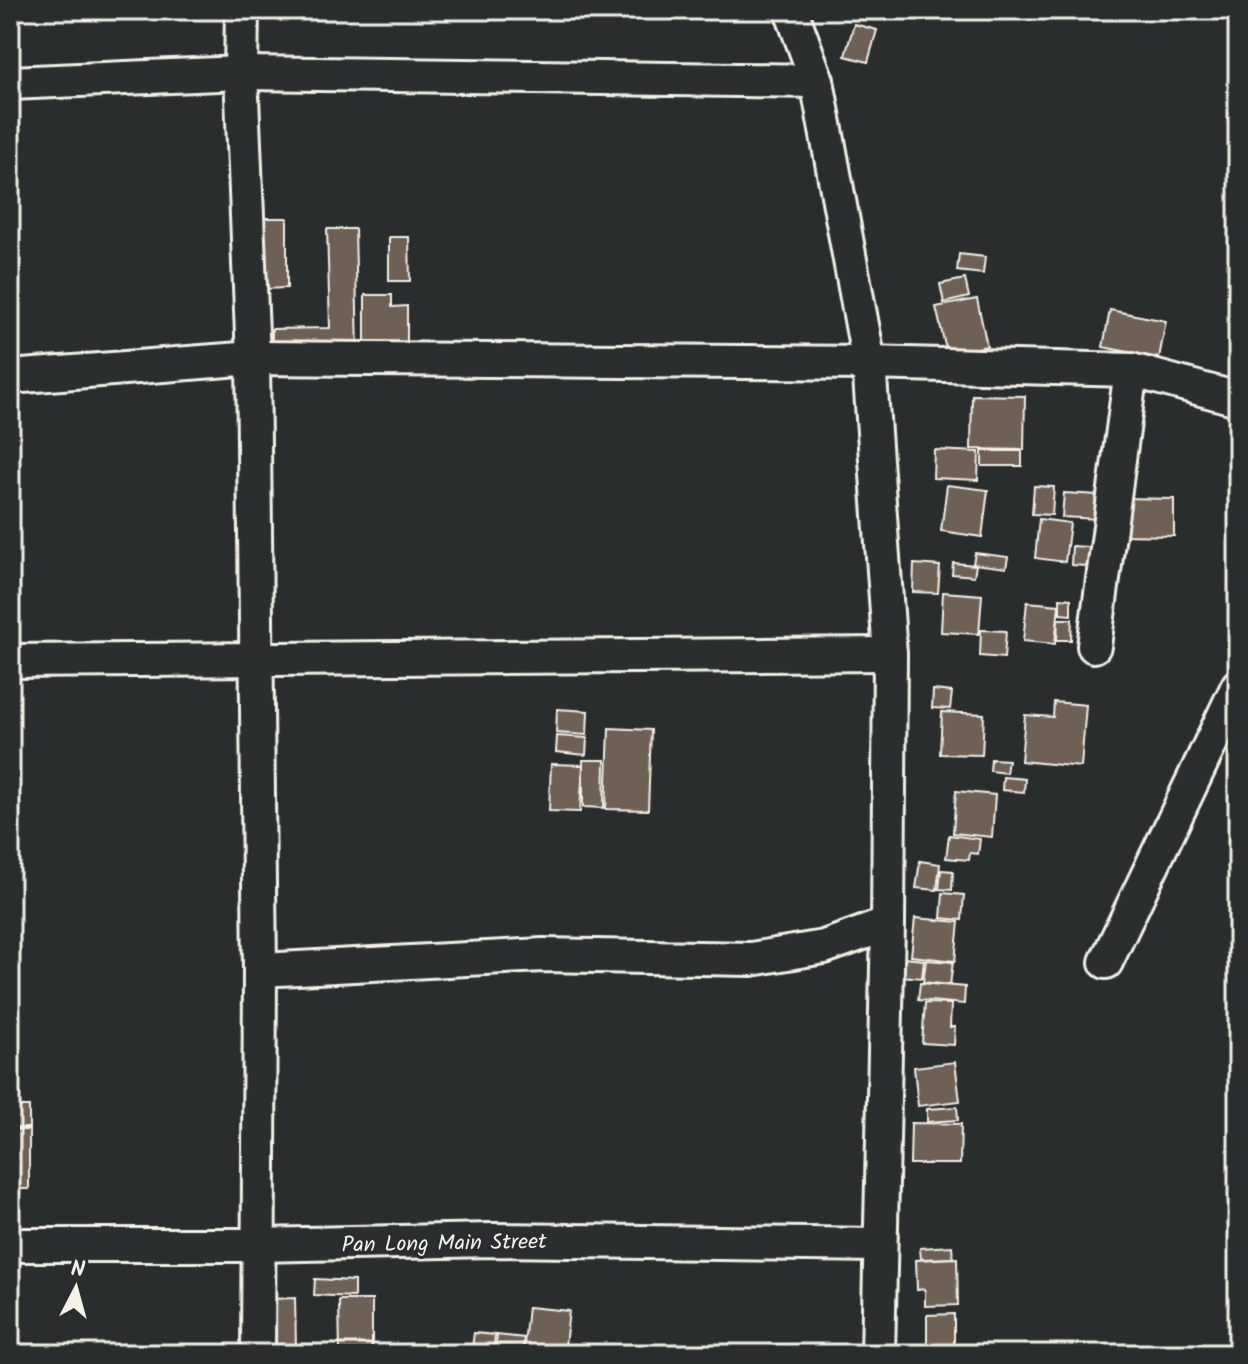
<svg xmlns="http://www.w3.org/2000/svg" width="1248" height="1364" font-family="Kalam,sans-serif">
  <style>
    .building { fill: #6e6055; stroke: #f4f1e8; stroke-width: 2 }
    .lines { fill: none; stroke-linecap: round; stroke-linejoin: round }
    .minor-casing { stroke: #f4f1e8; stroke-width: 38 }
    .minor { stroke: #2a2d2e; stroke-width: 32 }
    .labels { text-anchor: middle; stroke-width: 6; stroke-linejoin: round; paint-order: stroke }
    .street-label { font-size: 22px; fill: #f4f1e8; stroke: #2a2d2e }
  </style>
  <rect width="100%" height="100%" fill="#2a2d2e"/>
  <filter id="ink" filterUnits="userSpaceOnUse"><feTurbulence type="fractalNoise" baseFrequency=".0125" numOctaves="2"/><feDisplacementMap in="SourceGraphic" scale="16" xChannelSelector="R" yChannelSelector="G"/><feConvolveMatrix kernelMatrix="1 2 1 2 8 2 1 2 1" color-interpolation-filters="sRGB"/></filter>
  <g filter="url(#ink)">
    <g class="building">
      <polygon points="854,24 877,30 868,62 845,56"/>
      <polygon points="263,218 287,218 287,288 263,289"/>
      <polygon points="327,229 355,229 358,350 272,352 272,329 330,328"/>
      <polygon points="389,237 409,237 410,281 389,281"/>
      <polygon points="959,254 985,257 983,274 957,271"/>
      <polygon points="965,279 969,297 944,303 940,284"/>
      <polygon points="365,295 392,295 392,307 407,306 407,350 365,356"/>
      <polygon points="977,299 987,346 947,354 936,307"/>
      <polygon points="1110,310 1166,321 1159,358 1103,347"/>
      <polygon points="972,395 1025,396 1024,450 971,449"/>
      <polygon points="934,450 979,452 978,480 933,478"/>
      <rect x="982" y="451" width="40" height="15"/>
      <polygon points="947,485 988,490 982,537 941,531"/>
      <polygon points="1034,486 1054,487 1052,515 1032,514"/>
      <polygon points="1064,493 1099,495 1098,519 1062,517"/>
      <polygon points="1122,498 1174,499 1174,536 1122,535"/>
      <polygon points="1039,519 1070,523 1065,562 1035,558"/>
      <polygon points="1072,546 1103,548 1102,567 1071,565"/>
      <polygon points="975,553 1008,557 1006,568 973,564"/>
      <polygon points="953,563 976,565 974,576 952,574"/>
      <polygon points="914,564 940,566 938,593 913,592"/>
      <polygon points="943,592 982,595 979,634 941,632"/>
      <polygon points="1060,598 1071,599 1071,615 1060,614"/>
      <polygon points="1027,602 1059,605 1055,644 1023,641"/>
      <polygon points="1058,619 1072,619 1071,640 1057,640"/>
      <polygon points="981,630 1006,631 1004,658 980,656"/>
      <polygon points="933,690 952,692 950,709 932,708"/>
      <polygon points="1054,702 1086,705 1081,767 1021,761 1025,715 1053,717"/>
      <polygon points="557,709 588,711 587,735 556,733"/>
      <polygon points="942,712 984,714 982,755 940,754"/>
      <polygon points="609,728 651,730 648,810 606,809"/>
      <polygon points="557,736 587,738 586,755 556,752"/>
      <polygon points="991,759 1008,760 1006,773 990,771"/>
      <polygon points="583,760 605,760 604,808 583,807"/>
      <polygon points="551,764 583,765 580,812 549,811"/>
      <polygon points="1003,777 1025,779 1024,792 1002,790"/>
      <polygon points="956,791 995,795 992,837 953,833"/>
      <polygon points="949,835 980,839 978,854 970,853 969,860 946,858"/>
      <polygon points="920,861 940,864 937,890 916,888"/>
      <polygon points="941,870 953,871 952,890 939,889"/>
      <polygon points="943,893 964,895 962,920 941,918"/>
      <polygon points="915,918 959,922 955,961 911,956"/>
      <polygon points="904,958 924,960 922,978 902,976"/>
      <polygon points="926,960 953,962 950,985 923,982"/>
      <polygon points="920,983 965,987 964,1004 918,1000"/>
      <polygon points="925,1003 951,1004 950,1027 955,1027 954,1045 922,1043"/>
      <polygon points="955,1062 960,1101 918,1106 914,1067"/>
      <rect x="10" y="1107" width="19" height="21"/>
      <polygon points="957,1107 958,1120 927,1122 927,1109"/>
      <polygon points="911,1123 961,1124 960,1164 910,1164"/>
      <rect x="10" y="1130" width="19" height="59"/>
      <polygon points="952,1246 953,1258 921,1259 920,1248"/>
      <polygon points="957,1258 958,1305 925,1306 925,1289 917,1290 916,1260"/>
      <polygon points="315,1279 354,1281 354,1297 314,1295"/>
      <polygon points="295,1298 296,1349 273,1349 272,1299"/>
      <polygon points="339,1300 372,1300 372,1354 340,1354"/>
      <polygon points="528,1307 569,1311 564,1354 523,1354"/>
      <polygon points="954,1314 954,1350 927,1351 927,1315"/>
      <polygon points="474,1333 495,1335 493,1354 471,1354"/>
      <polygon points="497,1335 524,1338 522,1354 495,1354"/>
    </g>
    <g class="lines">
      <defs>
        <g id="minor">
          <polyline points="242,10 241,73 253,358 260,970 258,1354"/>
          <polyline points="791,10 817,81 869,363 890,654 888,924 878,1354"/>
          <polyline points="10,83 241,73 817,81"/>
          <polyline points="10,377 253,358 869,363 1131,370 1238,399"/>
          <polyline points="1094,646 1131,370"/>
          <polyline points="10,661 890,654"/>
          <polyline points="1106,962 1238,686"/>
          <polyline points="260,970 543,955 751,959 824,947 888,924"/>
          <polyline points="10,1245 258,1245 492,1240 879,1245"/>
        </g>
      </defs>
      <use href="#minor" class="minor-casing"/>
      <use href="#minor" class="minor"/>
    </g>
  </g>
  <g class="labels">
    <g class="street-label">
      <text transform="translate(444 1242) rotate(-1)" y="8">Pan Long Main Street</text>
    </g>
  </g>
  <rect width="1248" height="1364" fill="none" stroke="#2a2d2e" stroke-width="40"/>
  <rect x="20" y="20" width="1208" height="1324" fill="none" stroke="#f4f1e8" stroke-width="3" filter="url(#ink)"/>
  <g transform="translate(76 1288) rotate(6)" stroke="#2a2d2e" stroke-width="6" paint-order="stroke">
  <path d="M0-6L14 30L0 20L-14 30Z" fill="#f4f1e8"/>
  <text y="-12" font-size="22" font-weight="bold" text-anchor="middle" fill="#f4f1e8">N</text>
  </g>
</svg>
